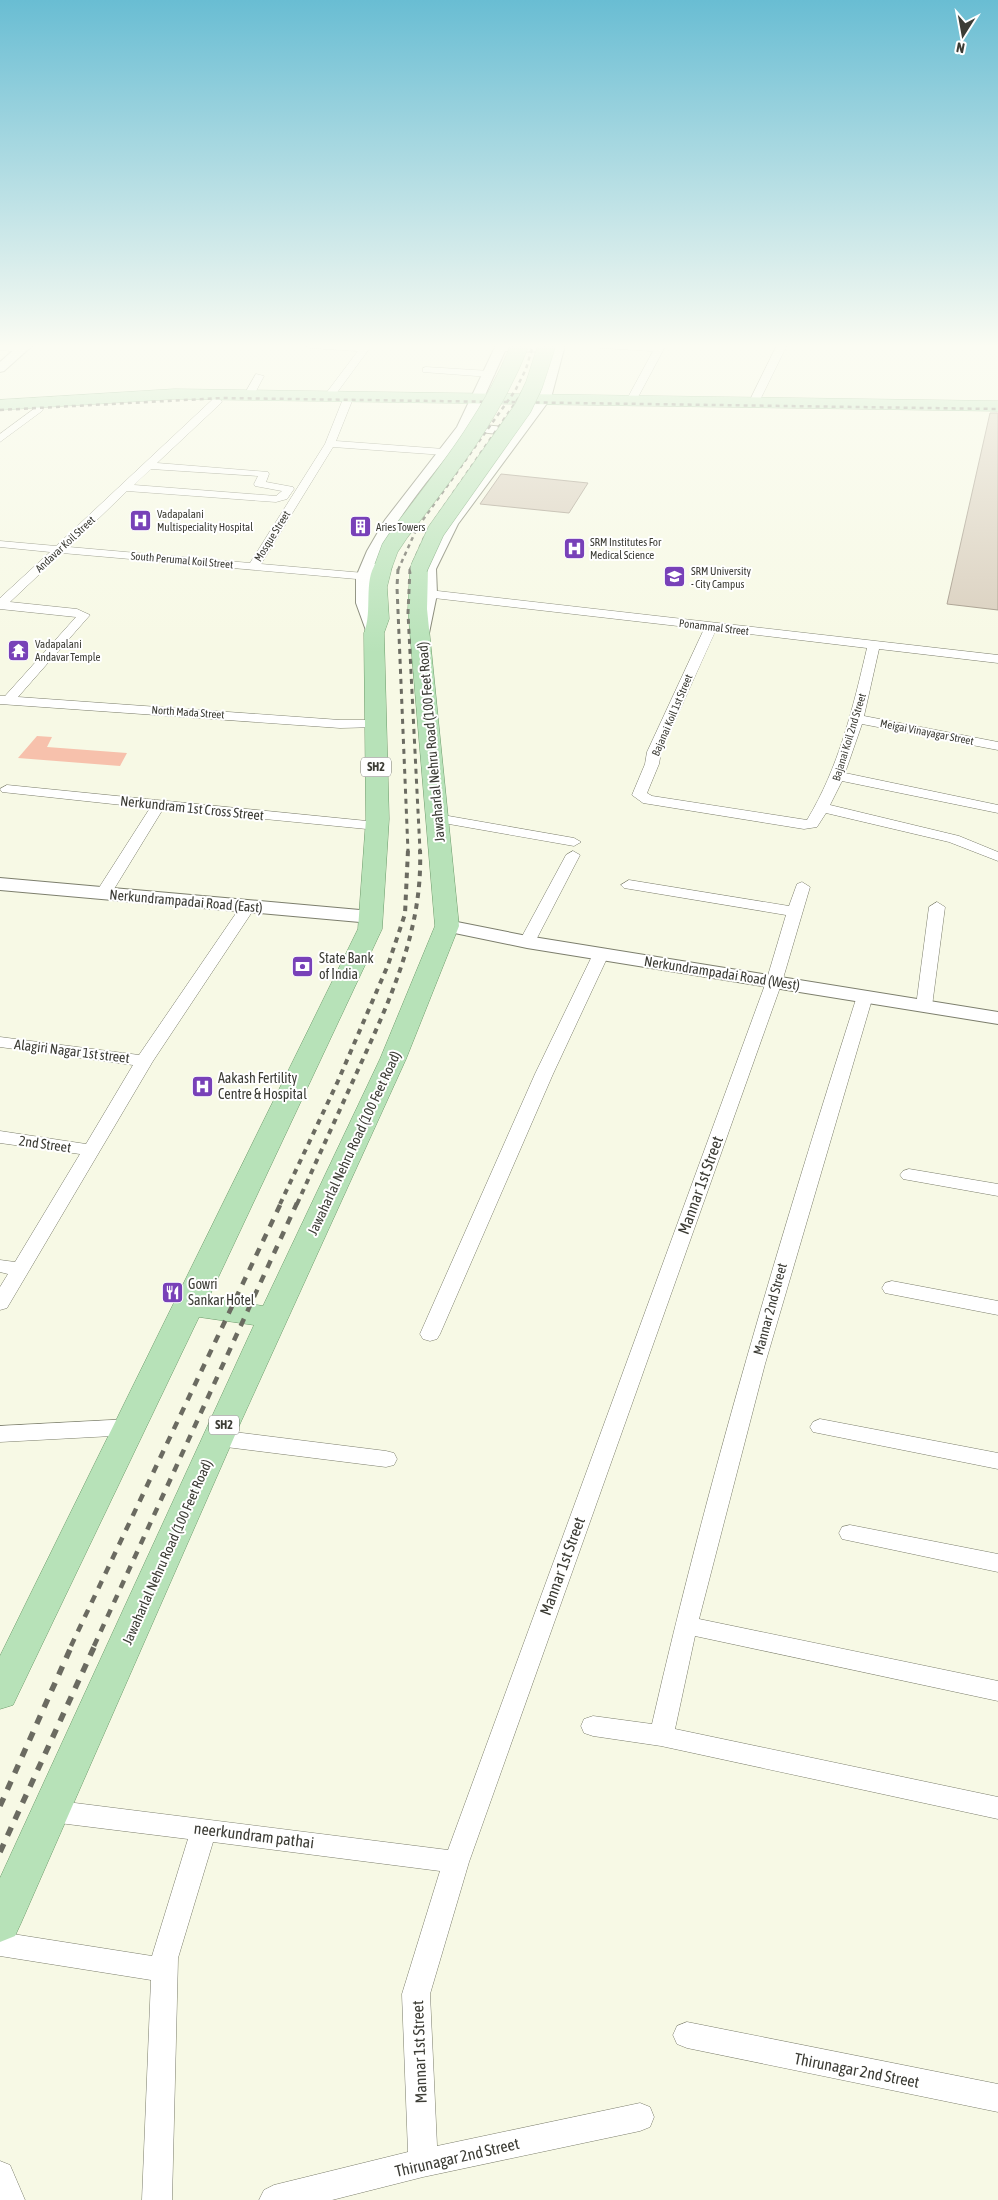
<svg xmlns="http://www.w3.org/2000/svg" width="998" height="2200" font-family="'Asap Condensed',sans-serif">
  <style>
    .green { fill: #f7c1ac }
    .building { fill: #d8cdbc; stroke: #a09585 }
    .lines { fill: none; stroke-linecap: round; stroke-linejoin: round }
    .minor-casing { stroke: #7c7e6c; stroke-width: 1 }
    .tertiary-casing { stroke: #7c7e6c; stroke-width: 2 }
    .primary-casing { stroke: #6d9b6b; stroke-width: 1 }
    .minor { fill: #fff; fill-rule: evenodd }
    .tertiary { fill: #fff; fill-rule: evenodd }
    .primary { fill: #b7e2b8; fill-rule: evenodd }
    .rail-far4 { stroke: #6b6b61; stroke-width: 2.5; stroke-dasharray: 4 4; stroke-linecap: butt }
    .rail-far3 { stroke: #6b6b61; stroke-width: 3; stroke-dasharray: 5 5; stroke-linecap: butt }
    .rail-far2 { stroke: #6b6b61; stroke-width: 4; stroke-dasharray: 5.5 5.5; stroke-linecap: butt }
    .rail-far1 { stroke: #6b6b61; stroke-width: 4.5; stroke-dasharray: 8 8; stroke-linecap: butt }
    .rail { stroke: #6b6b61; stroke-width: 5.5; stroke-dasharray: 9 9; stroke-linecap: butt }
    .primary-bridge-casing { stroke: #6d9b6b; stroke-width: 18; stroke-linecap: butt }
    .primary-bridge { stroke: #b7e2b8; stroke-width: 17 }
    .labels { text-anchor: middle; stroke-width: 4; stroke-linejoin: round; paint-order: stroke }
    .far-poi-label { font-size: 11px; fill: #3c3c35; stroke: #fff; text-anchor: start }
    .far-street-label { font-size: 11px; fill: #3c3c35; stroke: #fff }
    .shield { fill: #fff; stroke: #767672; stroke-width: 1 }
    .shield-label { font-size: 12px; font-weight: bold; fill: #3c3c35 }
    .street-label { font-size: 14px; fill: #3c3c35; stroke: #fff }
    .poi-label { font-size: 14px; fill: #3c3c35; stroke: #fff; text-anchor: start }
    .near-street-label { font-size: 16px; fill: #3c3c35; stroke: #fff }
  </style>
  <rect width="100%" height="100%" fill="#f7f9e5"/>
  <polygon class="green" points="37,736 52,737 47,747 127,753 120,766 18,758"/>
  <g class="building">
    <polygon points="990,413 998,413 998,610 947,604"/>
    <polygon points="501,474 588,483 569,513 480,504"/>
  </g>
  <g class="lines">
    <defs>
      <g id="minor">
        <polygon points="0,345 23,346 28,349 23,352 0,350"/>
        <polygon points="306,345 372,345 333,398 329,399 324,396 358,351 310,348"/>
        <polygon points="596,345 656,346 666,345 637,399 632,402 627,399 653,351 600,348"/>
        <polygon points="777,345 787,345 760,400 761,403 752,405 750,400"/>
        <polygon points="426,367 490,371 495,374 490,377 423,372 423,368"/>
        <polygon points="256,374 264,376 253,397 245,397 244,395"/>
        <path d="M 217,398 L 222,401 L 221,403 L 157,463 L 268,472 L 269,474 L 266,482 L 293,487 L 294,489 L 287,499 L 276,502 L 127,491 L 69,547 L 250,563 L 325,444 L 343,399 L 352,401 L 336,441 L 444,449 L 449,452 L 444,455 L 333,447 L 261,564 L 364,573 L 368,574 L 368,580 L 62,553 L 10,602 L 77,609 L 90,615 L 18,697 L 340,720 L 375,720 L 380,721 L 382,724 L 380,727 L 340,728 L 0,704 L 0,696 L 5,696 L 76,617 L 0,609 L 0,598 L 50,552 L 0,547 L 0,541 L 56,546 L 213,399 ZM 151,469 L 258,476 L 254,484 L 255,486 L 282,491 L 276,496 L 134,485 Z"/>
        <polygon points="38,406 43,409 42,411 0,442 0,434"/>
        <path d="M 429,590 L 998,655 L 998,663 L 879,649 L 864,716 L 998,742 L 998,750 L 862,724 L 845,773 L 998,805 L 998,813 L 842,781 L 830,805 L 959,836 L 998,852 L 998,861 L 949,842 L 826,813 L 817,827 L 804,829 L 643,803 L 632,795 L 645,764 L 647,752 L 704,629 L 425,597 L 423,594 L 425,591 ZM 716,630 L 867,648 C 853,708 839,767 807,820 L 652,796 L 647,793 L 659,764 L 661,752 Z"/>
        <polygon points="7,785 377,822 384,826 377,830 163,809 111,894 103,899 95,894 150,808 2,792 0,789"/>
        <polygon points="437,814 574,838 581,842 574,846 432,821 430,818"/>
        <polygon points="573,851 580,855 535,942 533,945 521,945 519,942 566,855"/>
        <polygon points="629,880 789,906 797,884 802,882 810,887 782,982 469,1862 430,1994 437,2146 640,2103 650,2107 654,2117 650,2127 640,2131 423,2177 332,2200 259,2200 264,2190 274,2185 408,2152 402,1994 440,1871 213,1842 178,1958 172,2200 142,2200 151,1980 0,1956 0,1932 152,1956 188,1839 51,1822 42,1819 38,1811 42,1803 51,1800 448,1850 766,982 786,915 624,888 621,885"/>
        <polygon points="248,901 256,906 153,1061 7,1308 0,1310 0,1287 8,1274 0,1272 0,1260 15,1262 80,1154 0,1143 0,1131 86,1144 133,1065 0,1047 0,1037 139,1055 243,903"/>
        <polygon points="937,902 945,907 932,1006 930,1009 918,1009 916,1006 929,907"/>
        <polygon points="601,949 609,954 553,1074 440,1334 437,1339 430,1341 423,1339 420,1334 535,1074 593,954"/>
        <path d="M 865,991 L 873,996 L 765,1364 L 699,1619 L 998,1681 L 998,1701 L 695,1636 L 675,1729 L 998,1797 L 998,1819 L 661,1746 L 593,1736 L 584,1733 L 581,1726 L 584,1719 L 593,1716 L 652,1724 C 708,1479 780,1237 857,996 Z"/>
        <polygon points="909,1169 998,1184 998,1196 903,1179 900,1175 903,1171"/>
        <polygon points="892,1281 998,1301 998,1315 885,1293 882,1288 885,1283"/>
        <polygon points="131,1419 138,1422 141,1427 138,1432 131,1435 0,1442 0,1426"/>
        <polygon points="820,1419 998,1453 998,1469 813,1432 810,1427 813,1422"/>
        <polygon points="218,1430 386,1451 394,1453 397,1459 394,1465 386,1467 218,1446 211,1443 207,1438 211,1433"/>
        <polygon points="850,1525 998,1554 998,1572 842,1539 839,1533 842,1527"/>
        <polygon points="687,2022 998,2084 998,2112 687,2048 677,2044 673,2035 677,2026"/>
        <polygon points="0,2161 10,2165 25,2200 0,2200"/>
      </g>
      <g id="tertiary">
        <polygon points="19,345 33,345 4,371 0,372 0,362"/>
        <path d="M 496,345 L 565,345 L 551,398 L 458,524 L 436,569 L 437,594 L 429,633 L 421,638 L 413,633 L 421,594 L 420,569 L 444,523 L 510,435 L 467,431 C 440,467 379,534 372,577 C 369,597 376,615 382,633 L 374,638 L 368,636 L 356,603 L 356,577 L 367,551 L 385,520 L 457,427 ZM 505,351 L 551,352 L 539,398 L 516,428 L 472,424 Z"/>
        <polygon points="0,878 371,911 378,913 381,917 378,921 371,923 0,890"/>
        <polygon points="447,920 527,936 998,1012 998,1024 527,948 440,930 437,926 440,922"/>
      </g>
      <g id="primary">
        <polygon points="175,389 998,401 998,411 175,399 0,410 0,400"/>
        <path d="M 383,561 L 390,563 L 392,567 L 387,587 L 389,619 L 384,633 L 389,819 L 382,929 L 209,1297 L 263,1306 L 380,1059 L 435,926 L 408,609 L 410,568 L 412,564 L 426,564 L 428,568 L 427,609 L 459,926 L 406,1059 L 239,1426 L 21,1923 L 15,1936 L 0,1942 L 0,1878 L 254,1325 L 199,1317 L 13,1705 L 0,1709 L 0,1656 L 358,929 L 366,819 L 364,633 C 373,610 363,582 376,563 Z"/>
      </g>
    </defs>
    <use href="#minor" class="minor-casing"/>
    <use href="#tertiary" class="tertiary-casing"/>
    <use href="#primary" class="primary-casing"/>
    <use href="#minor" class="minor"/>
    <use href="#tertiary" class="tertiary"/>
    <use href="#primary" class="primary"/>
    <g class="rail-far4">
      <polyline points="0,410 222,398 998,409"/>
      <polyline points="398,570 417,528 515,391 526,369 533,345"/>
      <polyline points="410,570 427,531 520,396 533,372 541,345"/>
    </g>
    <g class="rail-far3">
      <polyline points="398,569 397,587 408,851"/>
      <polyline points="410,569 408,613 420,851"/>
    </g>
    <g class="rail-far2">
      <polyline points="280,1204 338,1081 388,965 405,914 408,850"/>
      <path d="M 297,1204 C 317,1160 337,1116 357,1072 C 390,1000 423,930 420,850"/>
    </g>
    <g class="rail-far1">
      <polyline points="71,1646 281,1203"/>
      <polyline points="94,1646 297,1203"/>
    </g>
    <g class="rail">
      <polyline points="0,1806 72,1645"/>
      <polyline points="0,1852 95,1645"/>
    </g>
    <defs>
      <g id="primary-bridge">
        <path d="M 383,567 L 390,548 L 400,533 C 446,473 492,416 520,345"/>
        <polyline points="419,568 436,531 523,408 534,385 547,345"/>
      </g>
    </defs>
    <use href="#primary-bridge" class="primary-bridge-casing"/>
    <use href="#primary-bridge" class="primary-bridge"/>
  </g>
  <linearGradient id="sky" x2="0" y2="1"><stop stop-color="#69bdd3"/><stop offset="0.53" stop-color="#fbfcf3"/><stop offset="1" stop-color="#fbfcf3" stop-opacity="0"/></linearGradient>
  <rect width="998" height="653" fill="url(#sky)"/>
  <defs>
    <symbol id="hospital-square" viewBox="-11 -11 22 22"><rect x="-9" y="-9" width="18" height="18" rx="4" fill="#7841b8" stroke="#fff"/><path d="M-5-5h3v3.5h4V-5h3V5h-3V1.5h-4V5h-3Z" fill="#fff"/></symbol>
    <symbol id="building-square" viewBox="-11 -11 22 22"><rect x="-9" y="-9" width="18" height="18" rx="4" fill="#7841b8" stroke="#fff"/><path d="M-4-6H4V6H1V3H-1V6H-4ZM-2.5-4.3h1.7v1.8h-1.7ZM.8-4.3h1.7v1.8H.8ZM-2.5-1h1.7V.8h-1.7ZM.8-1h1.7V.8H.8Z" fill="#fff"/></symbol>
    <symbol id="university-square" viewBox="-11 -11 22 22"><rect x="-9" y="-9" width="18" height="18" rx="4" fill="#7841b8" stroke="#fff"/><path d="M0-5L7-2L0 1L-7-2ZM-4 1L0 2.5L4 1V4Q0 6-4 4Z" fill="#fff"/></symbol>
    <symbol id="temple-square" viewBox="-11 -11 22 22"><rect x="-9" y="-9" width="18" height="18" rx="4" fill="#7841b8" stroke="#fff"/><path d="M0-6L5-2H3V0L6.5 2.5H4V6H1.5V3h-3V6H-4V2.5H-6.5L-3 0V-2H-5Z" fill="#fff"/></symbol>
    <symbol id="bank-square" viewBox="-11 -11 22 22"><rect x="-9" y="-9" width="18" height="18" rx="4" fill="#7841b8" stroke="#fff"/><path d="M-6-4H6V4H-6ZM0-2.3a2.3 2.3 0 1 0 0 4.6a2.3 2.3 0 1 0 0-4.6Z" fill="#fff"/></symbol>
    <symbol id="restaurant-square" viewBox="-11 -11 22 22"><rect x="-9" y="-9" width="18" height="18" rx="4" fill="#7841b8" stroke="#fff"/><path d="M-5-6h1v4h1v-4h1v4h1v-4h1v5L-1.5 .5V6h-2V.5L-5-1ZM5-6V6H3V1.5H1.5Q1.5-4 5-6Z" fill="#fff"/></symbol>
  </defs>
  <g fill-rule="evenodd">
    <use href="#hospital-square" x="128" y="508" width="25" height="25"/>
    <use href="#building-square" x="348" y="514" width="25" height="25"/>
    <use href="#hospital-square" x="562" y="536" width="25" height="25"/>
    <use href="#university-square" x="662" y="564" width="25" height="25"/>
    <use href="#temple-square" x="6" y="638" width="25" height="25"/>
    <use href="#bank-square" x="290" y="954" width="25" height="25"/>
    <use href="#hospital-square" x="190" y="1074" width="25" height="25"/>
    <use href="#restaurant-square" x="160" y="1280" width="25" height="25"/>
  </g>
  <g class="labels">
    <g class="far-poi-label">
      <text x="157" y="518">Vadapalani<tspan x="157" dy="13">Multispeciality Hospital</tspan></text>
      <text x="376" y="531">Aries Towers</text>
      <text x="590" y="546">SRM Institutes For<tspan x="590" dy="13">Medical Science</tspan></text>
      <text x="691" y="575">SRM University<tspan x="691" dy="13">- City Campus</tspan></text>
      <text x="35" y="648">Vadapalani<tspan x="35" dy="13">Andavar Temple</tspan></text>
    </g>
    <g class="far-street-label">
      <text transform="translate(272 536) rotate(-58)" y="4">Mosque Street</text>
      <text transform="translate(65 544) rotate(-43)" y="4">Andavar Koil Street</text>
      <text transform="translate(182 560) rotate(5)" y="4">South Perumal Koil Street</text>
      <text transform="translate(714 627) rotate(7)" y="4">Ponammal Street</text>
      <text transform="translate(188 712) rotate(4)" y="4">North Mada Street</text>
      <text transform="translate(672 715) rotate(-67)" y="4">Bajanai Koil 1st Street</text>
      <text transform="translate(927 732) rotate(11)" y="4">Meigai Vinayagar Street</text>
      <text transform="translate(849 737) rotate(-73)" y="4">Bajanai Koil 2nd Street</text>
    </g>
    <g class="shield">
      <rect x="361" y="757.5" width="30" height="19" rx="4"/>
      <rect x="209" y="1415.5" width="30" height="19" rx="4"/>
    </g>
    <g class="shield-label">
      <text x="376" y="771">SH2</text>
      <text x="224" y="1429">SH2</text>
    </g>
    <g class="street-label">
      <text transform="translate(431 742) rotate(-95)" y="5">Jawaharlal Nehru Road (100 Feet Road)</text>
      <text transform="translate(192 808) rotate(6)" y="5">Nerkundram 1st Cross Street</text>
      <text transform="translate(186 901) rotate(5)" y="5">Nerkundrampadai Road (East)</text>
      <text transform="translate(722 973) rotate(9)" y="5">Nerkundrampadai Road (West)</text>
      <text transform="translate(72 1051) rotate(7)" y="5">Alagiri Nagar 1st street</text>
      <text transform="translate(354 1143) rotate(-65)" y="5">Jawaharlal Nehru Road (100 Feet Road)</text>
      <text transform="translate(45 1144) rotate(8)" y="5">2nd Street</text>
      <text transform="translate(770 1309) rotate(-75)" y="5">Mannar 2nd Street</text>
      <text transform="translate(167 1552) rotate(-66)" y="5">Jawaharlal Nehru Road (100 Feet Road)</text>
    </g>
    <g class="poi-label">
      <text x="319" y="963">State Bank<tspan x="319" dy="16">of India</tspan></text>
      <text x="218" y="1083">Aakash Fertility<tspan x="218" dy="16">Centre &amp; Hospital</tspan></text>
      <text x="188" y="1289">Gowri<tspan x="188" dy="16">Sankar Hotel</tspan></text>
    </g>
    <g class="near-street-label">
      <text transform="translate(700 1185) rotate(-70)" y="6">Mannar 1st Street</text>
      <text transform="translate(562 1566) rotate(-70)" y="6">Mannar 1st Street</text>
      <text transform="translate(254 1835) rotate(7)" y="6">neerkundram pathai</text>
      <text transform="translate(419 2052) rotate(-92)" y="6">Mannar 1st Street</text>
      <text transform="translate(857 2070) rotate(11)" y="6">Thirunagar 2nd Street</text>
      <text transform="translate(457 2157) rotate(-13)" y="6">Thirunagar 2nd Street</text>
    </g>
  </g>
  <g transform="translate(963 35) rotate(191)" stroke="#ffffff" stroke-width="4" paint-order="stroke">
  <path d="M0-4L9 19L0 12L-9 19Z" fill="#3c3c35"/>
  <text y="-8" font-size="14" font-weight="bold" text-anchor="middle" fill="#3c3c35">N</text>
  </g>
</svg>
